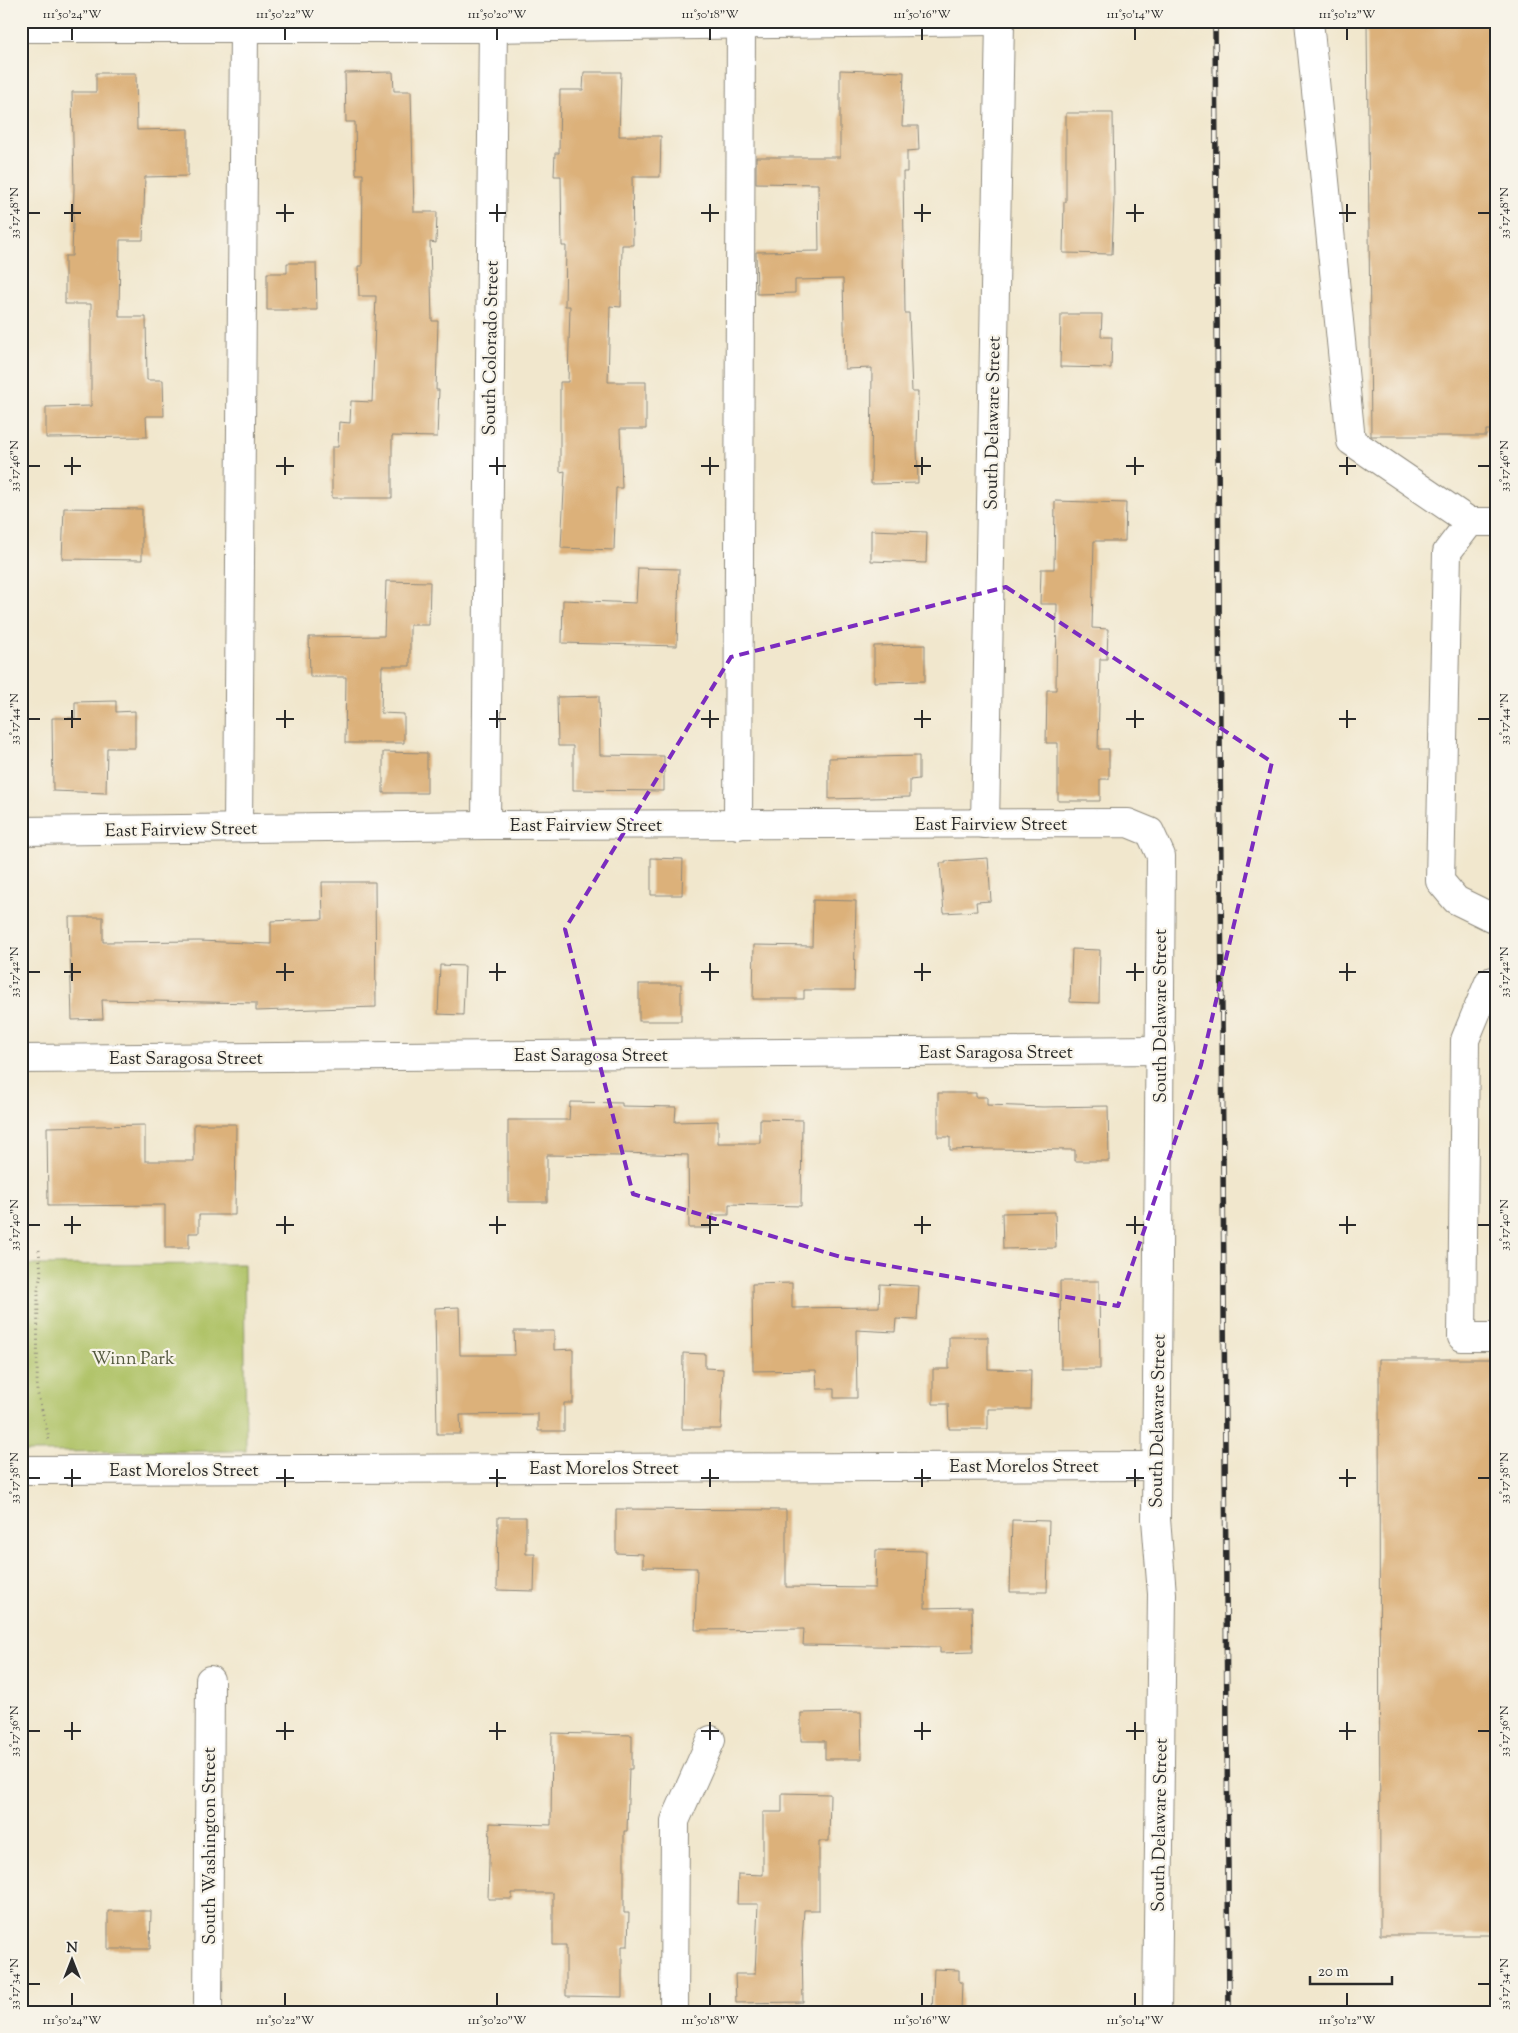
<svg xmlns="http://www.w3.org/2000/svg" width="1518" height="2033" font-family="'Sorts Mill Goudy',serif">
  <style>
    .green { fill: #afc266; stroke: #6d7648 }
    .building { fill: #dcb17a }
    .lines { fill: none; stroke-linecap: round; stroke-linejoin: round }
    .minor-casing { stroke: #8e897c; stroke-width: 30 }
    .path { stroke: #8e897c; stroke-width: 3; stroke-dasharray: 1 4; stroke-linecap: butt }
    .minor { stroke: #fff; stroke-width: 28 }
    .rail-casing { stroke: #2b2b2b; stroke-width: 5.5 }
    .rail { stroke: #f7f3e8; stroke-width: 4; stroke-dasharray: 11; stroke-linecap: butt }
    .marked { fill: none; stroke: #7b2cbf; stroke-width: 4; stroke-dasharray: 10 6; stroke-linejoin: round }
    .ticks { fill: none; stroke: #2b2b2b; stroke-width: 2 }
    .labels { text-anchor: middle; stroke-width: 4.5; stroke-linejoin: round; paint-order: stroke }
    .street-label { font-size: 18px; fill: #2b2b2b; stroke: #f7f3e8 }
    .park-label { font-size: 18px; fill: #53583d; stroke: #f7f3e8 }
    .neatline { fill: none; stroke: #2b2b2b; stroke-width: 2 }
    .ticks-label { font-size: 12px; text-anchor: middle; fill: #2b2b2b }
  </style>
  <rect width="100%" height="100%" fill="#f7f3e8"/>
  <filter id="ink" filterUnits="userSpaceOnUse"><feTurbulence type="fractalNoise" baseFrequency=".02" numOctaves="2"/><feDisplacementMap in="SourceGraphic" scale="10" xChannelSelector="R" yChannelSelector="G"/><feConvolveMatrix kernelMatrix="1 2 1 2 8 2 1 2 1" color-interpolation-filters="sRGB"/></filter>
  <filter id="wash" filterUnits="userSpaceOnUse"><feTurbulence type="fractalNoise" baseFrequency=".0096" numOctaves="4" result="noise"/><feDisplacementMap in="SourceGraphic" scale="20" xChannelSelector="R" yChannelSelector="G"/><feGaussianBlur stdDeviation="1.12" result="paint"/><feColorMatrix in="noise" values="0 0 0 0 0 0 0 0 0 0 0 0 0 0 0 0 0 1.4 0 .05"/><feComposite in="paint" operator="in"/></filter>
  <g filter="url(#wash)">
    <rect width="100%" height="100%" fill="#f1e7cd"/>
    <polygon class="green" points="244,1264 246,1451 21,1452 21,1265"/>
    <g id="blocks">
      <g class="building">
        <polygon points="1367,21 1497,21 1497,430 1486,430 1486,436 1371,436"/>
        <polygon points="840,70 904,72 902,126 918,126 919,150 907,151 907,172 903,172 905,313 909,313 912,392 918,392 917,446 918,483 871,484 872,368 845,369 843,279 795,280 795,293 757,294 756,252 819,251 818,184 756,183 756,157 840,157"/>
        <polygon points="393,72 394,91 411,91 414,212 437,212 436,243 430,242 432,321 438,321 436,390 439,390 437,437 392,436 392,498 332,498 332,447 338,447 339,422 350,423 351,401 372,402 376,296 359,296 358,266 362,266 363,174 356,174 355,122 346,122 345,73"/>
        <polygon points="584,72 621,72 619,136 661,136 660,177 632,177 633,245 622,245 621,307 610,306 608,382 646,382 646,429 620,429 622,488 616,488 614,550 561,548 565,471 560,472 560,382 568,382 570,306 565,306 566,246 562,246 561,176 554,176 555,153 559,153 560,90 583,90"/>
        <polygon points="96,73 136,73 137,130 188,129 188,176 145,177 143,240 120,240 119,317 146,317 147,380 163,380 164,416 146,416 147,437 46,438 46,407 91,406 91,304 65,304 65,256 72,256 74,189 72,92 96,92"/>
        <polygon points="1066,113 1113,113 1114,200 1112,254 1063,253 1064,202 1066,202"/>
        <polygon points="287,263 316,263 317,310 267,310 267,273 287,273"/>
        <polygon points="1061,314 1102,314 1101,337 1112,337 1111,368 1060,367"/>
        <polygon points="1055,501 1126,503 1125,541 1094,541 1092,628 1108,629 1107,659 1100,659 1098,749 1109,749 1109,779 1100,779 1100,801 1058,801 1058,743 1046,743 1047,690 1056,690 1057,604 1040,604 1041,569 1054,569"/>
        <polygon points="64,508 142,509 142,560 62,559"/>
        <polygon points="871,530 927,532 926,563 871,561"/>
        <polygon points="638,568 679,569 677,646 562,643 563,600 636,603"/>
        <polygon points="386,581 430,582 429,625 410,625 410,666 382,666 381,713 404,714 404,743 345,743 346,677 310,677 309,637 384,636"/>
        <polygon points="925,645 925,681 874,682 874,646"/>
        <polygon points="599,696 600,755 664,756 664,791 573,790 573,746 558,746 557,697"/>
        <polygon points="116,701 116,712 135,711 135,748 107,748 106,793 53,791 52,718 75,718 75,702"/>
        <polygon points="383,752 427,753 427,793 383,793"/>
        <polygon points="919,756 919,779 910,780 910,797 829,799 829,758"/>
        <polygon points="651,858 683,859 682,895 651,895"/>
        <polygon points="988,858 991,901 976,902 977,911 944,913 940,863 946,863 946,861"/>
        <polygon points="322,882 375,882 376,1007 256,1011 256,1003 102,1000 103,1019 72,1020 69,917 103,917 103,942 199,941 271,944 271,921 323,919"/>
        <polygon points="813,900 856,901 854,990 804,990 804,999 753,999 754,945 812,946"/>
        <polygon points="1072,949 1100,950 1099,1003 1070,1002"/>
        <polygon points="440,965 465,966 463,1015 438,1014"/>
        <rect x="639" y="984" width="42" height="37"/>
        <polygon points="938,1093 976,1093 976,1097 987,1097 987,1105 1043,1107 1108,1106 1109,1161 1075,1161 1075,1150 988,1149 950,1150 950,1137 938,1137"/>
        <polygon points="570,1102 622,1103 622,1106 676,1107 675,1122 718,1121 718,1143 760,1143 760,1119 802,1120 801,1206 729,1204 729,1215 711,1215 711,1228 689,1228 688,1155 621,1153 621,1156 547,1155 547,1202 508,1202 508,1120 569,1120"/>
        <polygon points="194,1124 236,1124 235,1215 199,1215 199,1233 189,1233 189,1248 165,1248 165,1205 48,1206 47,1127 145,1125 145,1161 194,1161"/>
        <polygon points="1055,1212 1056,1248 1003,1249 1002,1213"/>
        <polygon points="1060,1281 1099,1281 1100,1369 1061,1369"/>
        <polygon points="792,1283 792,1308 879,1307 880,1284 919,1286 917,1320 896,1319 895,1332 856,1330 857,1398 834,1398 834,1389 817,1389 816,1370 753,1371 752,1284"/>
        <polygon points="459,1307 460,1355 515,1355 514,1331 554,1331 554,1350 573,1349 573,1403 564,1403 564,1431 538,1431 538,1414 460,1415 461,1434 437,1434 435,1308"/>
        <polygon points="949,1337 988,1337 988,1369 1031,1370 1030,1409 988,1409 988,1429 949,1429 948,1404 933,1404 933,1369 949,1369"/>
        <polygon points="683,1353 705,1354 705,1368 723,1369 721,1429 682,1429"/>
        <polygon points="1379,1359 1492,1359 1492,1368 1497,1368 1496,1935 1380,1935"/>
        <polygon points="616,1509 786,1510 786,1587 875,1588 876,1550 926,1551 925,1608 972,1607 973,1652 940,1653 940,1647 803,1645 804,1629 695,1630 697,1568 643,1567 643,1554 616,1553"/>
        <polygon points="498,1517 526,1517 526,1554 535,1554 534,1591 497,1590"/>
        <polygon points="1012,1520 1049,1521 1047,1592 1010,1592"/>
        <polygon points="861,1712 862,1759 825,1759 825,1741 801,1741 801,1713"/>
        <polygon points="552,1733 632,1735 632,1769 629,1769 627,1831 624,1831 624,1913 629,1913 628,1946 622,1946 622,1997 566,1996 566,1945 553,1945 553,1893 512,1893 512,1899 488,1899 490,1823 551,1825"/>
        <polygon points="782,1793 830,1794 829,1841 819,1841 819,1910 804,1910 802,1942 803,2002 736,2003 735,1974 755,1974 758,1904 737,1904 738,1874 763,1875 763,1812 782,1812"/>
        <polygon points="108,1911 151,1911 150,1949 108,1949"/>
        <polygon points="934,1969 959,1970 959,1982 962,1982 961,2012 932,2012"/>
      </g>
    </g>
  </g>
  <g filter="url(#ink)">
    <use href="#blocks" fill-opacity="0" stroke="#8e897c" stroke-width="1"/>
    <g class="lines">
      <defs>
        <g id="minor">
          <polyline points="1309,21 1351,441 1470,522 1497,522"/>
          <polyline points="21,28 493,28 993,21"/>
          <polyline points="1470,522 1447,552 1440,881 1456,900 1497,920"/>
          <polyline points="985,824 1000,21"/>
          <polyline points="486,825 493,21"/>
          <polyline points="738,825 741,21"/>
          <polyline points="238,828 244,28"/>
          <polyline points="21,831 486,825 1128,823 1150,832 1161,856 1156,1519 1162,1594 1157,2012"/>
          <polyline points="1497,980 1489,982 1465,1040 1462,1337 1497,1337"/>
          <polyline points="21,1059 1160,1050"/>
          <polyline points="21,1470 1156,1466"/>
          <polyline points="208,2012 210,1680"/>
          <polyline points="674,2012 675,1821 711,1740"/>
        </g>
      </defs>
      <use href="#minor" class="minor-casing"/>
      <polyline class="path" points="39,1250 41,1273 38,1290 37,1391 48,1434 49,1442"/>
      <use href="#minor" class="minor"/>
      <defs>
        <polyline id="rail" points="1215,21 1229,2012"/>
      </defs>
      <use href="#rail" class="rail-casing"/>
      <use href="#rail" class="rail"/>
    </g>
  </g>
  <path class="marked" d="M 1006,587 L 1272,762 L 1201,1065 L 1118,1306 L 844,1258 L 633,1194 L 565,929 L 731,657 Z"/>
  <path class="ticks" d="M 72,28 L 72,40M 285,28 L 285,40M 497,28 L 497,40M 710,28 L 710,40M 922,28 L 922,40M 1135,28 L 1135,40M 1347,28 L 1347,40M 72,204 L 72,222M 285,204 L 285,222M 497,204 L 497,222M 710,204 L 710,222M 922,204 L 922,222M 1135,204 L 1135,222M 1347,204 L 1347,222M 28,213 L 40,213M 64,213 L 81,213M 276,213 L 294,213M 489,213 L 506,213M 701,213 L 719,213M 914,213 L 931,213M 1126,213 L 1144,213M 1339,213 L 1356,213M 1478,213 L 1490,213M 72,457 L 72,475M 285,457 L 285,475M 497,457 L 497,475M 710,457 L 710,475M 922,457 L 922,475M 1135,457 L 1135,475M 1347,457 L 1347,475M 28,466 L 40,466M 64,466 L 81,466M 276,466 L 294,466M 489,466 L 506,466M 701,466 L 719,466M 914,466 L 931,466M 1126,466 L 1144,466M 1339,466 L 1356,466M 1478,466 L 1490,466M 72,710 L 72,728M 285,710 L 285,728M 497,710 L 497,728M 710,710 L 710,728M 922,710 L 922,728M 1135,710 L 1135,728M 1347,710 L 1347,728M 28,719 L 40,719M 64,719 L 81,719M 276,719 L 294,719M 489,719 L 506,719M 701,719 L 719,719M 914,719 L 931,719M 1126,719 L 1144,719M 1339,719 L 1356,719M 1478,719 L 1490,719M 72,963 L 72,981M 285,963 L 285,981M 497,963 L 497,981M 710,963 L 710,981M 922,963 L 922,981M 1135,963 L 1135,981M 1347,963 L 1347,981M 28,972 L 40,972M 64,972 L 81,972M 276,972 L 294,972M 489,972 L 506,972M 701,972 L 719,972M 914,972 L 931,972M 1126,972 L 1144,972M 1339,972 L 1356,972M 1478,972 L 1490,972M 72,1216 L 72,1234M 285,1216 L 285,1234M 497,1216 L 497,1234M 710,1216 L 710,1234M 922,1216 L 922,1234M 1135,1216 L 1135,1234M 1347,1216 L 1347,1234M 28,1225 L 40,1225M 64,1225 L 81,1225M 276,1225 L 294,1225M 489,1225 L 506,1225M 701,1225 L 719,1225M 914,1225 L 931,1225M 1126,1225 L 1144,1225M 1339,1225 L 1356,1225M 1478,1225 L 1490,1225M 72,1469 L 72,1487M 285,1469 L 285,1487M 497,1469 L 497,1487M 710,1469 L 710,1487M 922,1469 L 922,1487M 1135,1469 L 1135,1487M 1347,1469 L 1347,1487M 28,1478 L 40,1478M 64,1478 L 81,1478M 276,1478 L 294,1478M 489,1478 L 506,1478M 701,1478 L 719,1478M 914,1478 L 931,1478M 1126,1478 L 1144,1478M 1339,1478 L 1356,1478M 1478,1478 L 1490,1478M 72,1722 L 72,1740M 285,1722 L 285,1740M 497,1722 L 497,1740M 710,1722 L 710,1740M 922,1722 L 922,1740M 1135,1722 L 1135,1740M 1347,1722 L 1347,1740M 28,1731 L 40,1731M 64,1731 L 81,1731M 276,1731 L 294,1731M 489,1731 L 506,1731M 701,1731 L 719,1731M 914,1731 L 931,1731M 1126,1731 L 1144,1731M 1339,1731 L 1356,1731M 1478,1731 L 1490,1731M 28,1984 L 40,1984M 1478,1984 L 1490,1984M 72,1993 L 72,2006M 285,1993 L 285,2006M 497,1993 L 497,2006M 710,1993 L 710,2006M 922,1993 L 922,2006M 1135,1993 L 1135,2006M 1347,1993 L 1347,2006"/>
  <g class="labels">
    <g class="street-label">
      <text transform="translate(490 348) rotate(-89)" y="6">South Colorado Street</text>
      <text transform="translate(992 423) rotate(-89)" y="6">South Delaware Street</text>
      <text x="991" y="830">East Fairview Street</text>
      <text x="586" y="831">East Fairview Street</text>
      <text transform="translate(181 829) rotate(-1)" y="6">East Fairview Street</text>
      <text transform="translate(1160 1016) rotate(-90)" y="6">South Delaware Street</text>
      <text x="996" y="1058">East Saragosa Street</text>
      <text x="591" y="1061">East Saragosa Street</text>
      <text x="186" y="1064">East Saragosa Street</text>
      <text transform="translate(1157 1421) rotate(-89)" y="6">South Delaware Street</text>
      <text x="1024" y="1472">East Morelos Street</text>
      <text x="604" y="1474">East Morelos Street</text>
      <text x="184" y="1476">East Morelos Street</text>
      <text transform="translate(1159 1825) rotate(-89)" y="6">South Delaware Street</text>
      <text transform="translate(209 1846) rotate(-90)" y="6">South Washington Street</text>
    </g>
    <g class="park-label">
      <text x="133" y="1364">Winn Park</text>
    </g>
  </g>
  <rect width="1518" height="2033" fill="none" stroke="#f7f3e8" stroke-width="55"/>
  <g transform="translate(72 1960)" stroke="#f7f3e8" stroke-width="4" paint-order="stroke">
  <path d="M0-4L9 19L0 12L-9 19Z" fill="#2b2b2b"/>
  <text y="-8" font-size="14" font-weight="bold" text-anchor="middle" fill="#2b2b2b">N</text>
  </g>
  <path d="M1310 1976v8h82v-8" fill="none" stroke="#2b2b2b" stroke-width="2.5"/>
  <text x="1318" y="1976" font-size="15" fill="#2b2b2b" stroke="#f7f3e8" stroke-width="4" paint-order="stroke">20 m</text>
  <rect x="28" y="28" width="1462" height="1978" class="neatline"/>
  <g class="ticks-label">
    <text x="72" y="18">111°50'24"W</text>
    <text x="285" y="18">111°50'22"W</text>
    <text x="497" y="18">111°50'20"W</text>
    <text x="710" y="18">111°50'18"W</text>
    <text x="922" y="18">111°50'16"W</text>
    <text x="1135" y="18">111°50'14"W</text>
    <text x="1347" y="18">111°50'12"W</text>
    <text transform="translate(14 213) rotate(-90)" y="4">33°17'48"N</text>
    <text transform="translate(1504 213) rotate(-90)" y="4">33°17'48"N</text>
    <text transform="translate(14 466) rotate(-90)" y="4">33°17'46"N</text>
    <text transform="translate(1504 466) rotate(-90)" y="4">33°17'46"N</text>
    <text transform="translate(14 719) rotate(-90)" y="4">33°17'44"N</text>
    <text transform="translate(1504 719) rotate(-90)" y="4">33°17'44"N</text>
    <text transform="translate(14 972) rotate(-90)" y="4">33°17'42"N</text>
    <text transform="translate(1504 972) rotate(-90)" y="4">33°17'42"N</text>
    <text transform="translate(14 1225) rotate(-90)" y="4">33°17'40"N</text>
    <text transform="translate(1504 1225) rotate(-90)" y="4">33°17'40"N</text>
    <text transform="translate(14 1478) rotate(-90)" y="4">33°17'38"N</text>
    <text transform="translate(1504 1478) rotate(-90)" y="4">33°17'38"N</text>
    <text transform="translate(14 1731) rotate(-90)" y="4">33°17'36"N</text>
    <text transform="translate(1504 1731) rotate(-90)" y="4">33°17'36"N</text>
    <text transform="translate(14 1984) rotate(-90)" y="4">33°17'34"N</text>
    <text transform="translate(1504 1984) rotate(-90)" y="4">33°17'34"N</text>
    <text x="72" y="2024">111°50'24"W</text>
    <text x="285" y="2024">111°50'22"W</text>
    <text x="497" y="2024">111°50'20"W</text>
    <text x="710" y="2024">111°50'18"W</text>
    <text x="922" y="2024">111°50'16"W</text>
    <text x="1135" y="2024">111°50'14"W</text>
    <text x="1347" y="2024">111°50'12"W</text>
  </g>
</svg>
